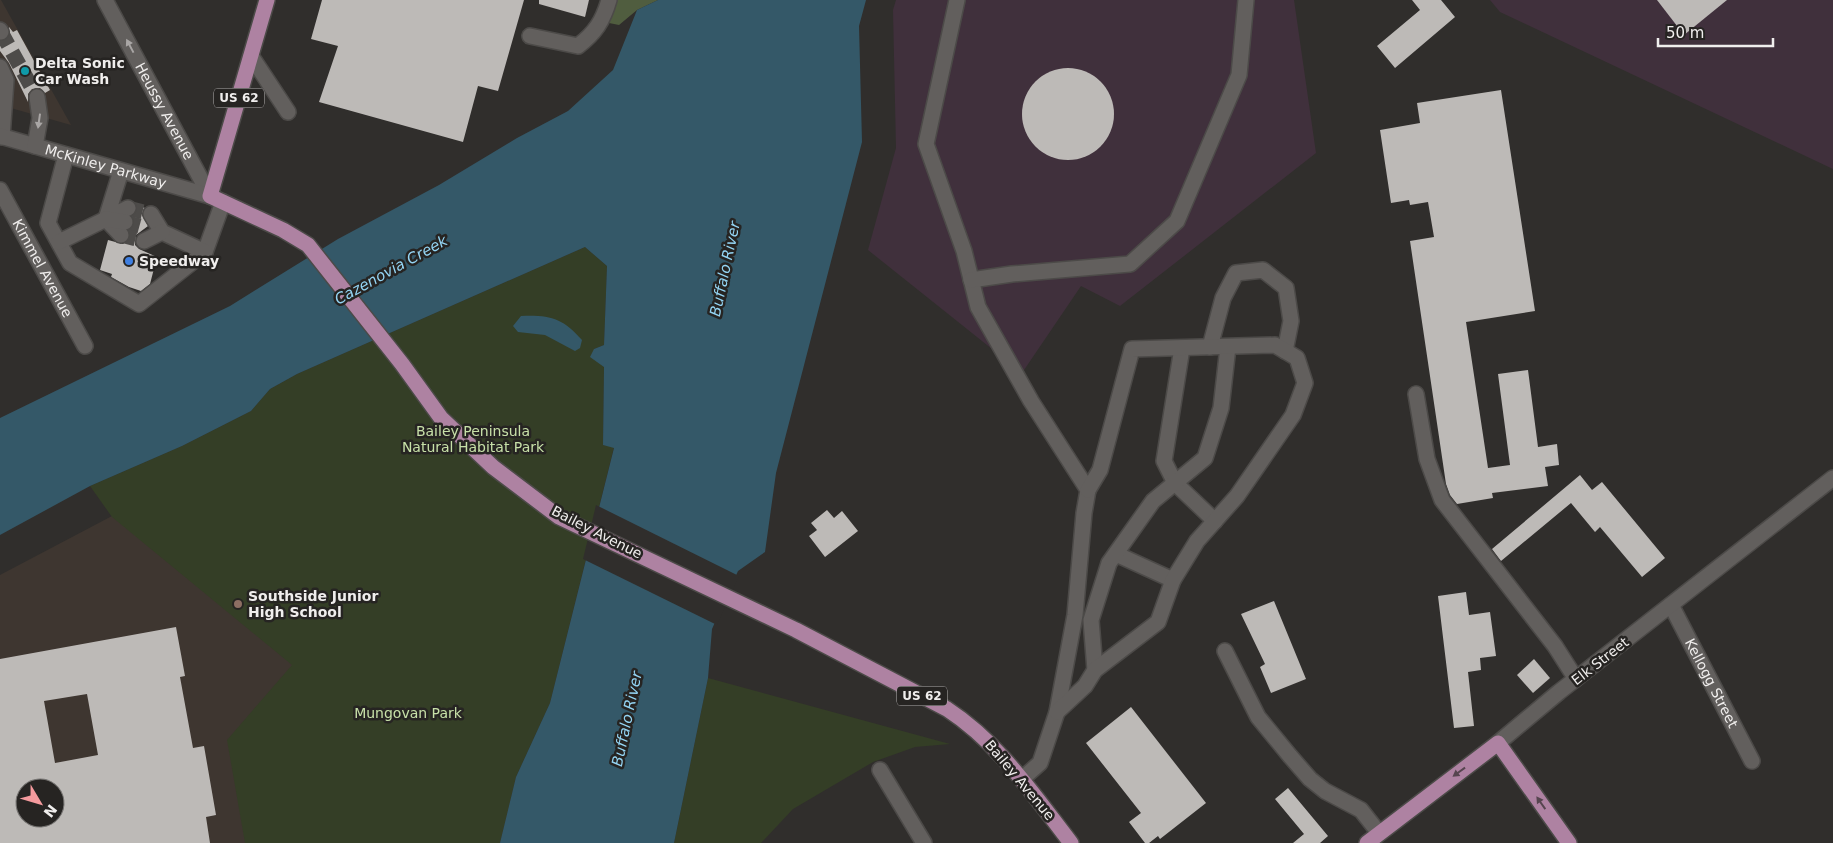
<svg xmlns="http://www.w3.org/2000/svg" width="1833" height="843" font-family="'DejaVu Sans',sans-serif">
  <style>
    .built { fill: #3e3630; fill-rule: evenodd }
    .industrial { fill: #40303c }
    .green { fill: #343e26 }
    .forest { fill: #505d3f }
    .water { fill: #345868 }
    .pier { fill: #302e2c }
    .building { fill: #bdbab7; fill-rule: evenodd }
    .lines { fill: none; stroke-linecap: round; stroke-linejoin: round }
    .minor-tunnel { stroke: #4d4b49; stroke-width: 15; stroke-dasharray: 15 8; stroke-linecap: butt }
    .minor-casing { stroke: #4c4a48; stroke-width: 18 }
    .major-casing { stroke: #4c4a48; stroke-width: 18 }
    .minor { stroke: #625f5d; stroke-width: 15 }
    .major { stroke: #ae82a2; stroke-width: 15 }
    .oneway { fill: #a9a6a5 }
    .oneway2 { fill: #56454f }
    .culture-dot { fill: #0f9aa8; stroke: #262422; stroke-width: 2 }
    .shop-dot { fill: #3f7fe0; stroke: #262422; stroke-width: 2 }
    .education-dot { fill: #8d6e63; stroke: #262422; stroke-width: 2 }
    .labels { text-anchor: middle; stroke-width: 5; stroke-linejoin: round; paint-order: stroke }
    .shield { fill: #262422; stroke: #b3b1b0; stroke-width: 1 }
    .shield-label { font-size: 12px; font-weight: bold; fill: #f0eeed }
    .poi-label { font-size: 14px; font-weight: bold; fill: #f0eeed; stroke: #262422; text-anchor: start }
    .street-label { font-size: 14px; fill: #f0eeed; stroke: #262422 }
    .park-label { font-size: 14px; fill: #c7e0a8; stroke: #262422 }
    .water-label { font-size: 15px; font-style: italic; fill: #94d5f4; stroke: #262422 }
  </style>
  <rect width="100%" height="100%" fill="#302e2c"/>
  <g class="built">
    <polygon points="0,0 1,0 71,125 0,105"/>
    <path d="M 112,516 L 516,777 L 500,843 L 0,843 L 0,575 ZM 25,788 L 55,788 L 55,818 L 25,818 Z"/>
  </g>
  <g class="industrial">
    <polygon points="896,0 1294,0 1316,153 1120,306 1081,286 1022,373 868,250 896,148 893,10"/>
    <polygon points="1490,0 1833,0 1833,169 1500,12"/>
  </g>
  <g class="green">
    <polygon points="585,247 607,266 604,345 594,349 604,367 603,445 614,447 550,703 516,777 500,843 245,843 227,740 292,665 112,517 90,486 182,446 251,411 270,389 297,374"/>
    <polygon points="708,678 950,744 915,747 873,762 793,809 761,843 674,843"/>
  </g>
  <polygon class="forest" points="616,0 658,0 637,10 619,25 609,23"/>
  <g class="water">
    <polygon points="658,0 866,0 859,26 862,142 776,473 765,552 738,571 712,629 708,678 674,843 500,843 516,777 550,703 614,448 603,445 604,367 590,357 594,349 604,345 607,266 585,247 297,374 270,389 251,411 182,446 90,486 0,535 0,418 230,306 338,239 439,185 517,138 568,111 613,70 637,10"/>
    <path d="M 521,316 C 551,315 562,318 582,340 L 580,348 L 575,351 L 545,335 L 518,332 L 513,326 Z"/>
  </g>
  <polygon class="pier" points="596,505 739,576 717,625 583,559"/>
  <g class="building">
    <polygon points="322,0 524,0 498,91 478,86 463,142 319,102 338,46 311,39"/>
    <polygon points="539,0 589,0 585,17 539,4"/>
    <polygon points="1412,0 1441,0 1455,17 1395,68 1377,46 1420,10"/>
    <polygon points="1657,0 1727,0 1684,35"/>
    <polygon points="9,27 13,32 17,30 50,90 45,93 40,88 32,89 28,94 28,102 9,63 0,51 0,41 8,38"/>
    <circle cx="1068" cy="114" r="46"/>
    <polygon points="1501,90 1535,311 1466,322 1488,468 1510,465 1498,374 1528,370 1538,447 1557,444 1559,465 1545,467 1548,486 1492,493 1493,498 1457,504 1450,495 1446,484 1410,241 1434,237 1428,202 1410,205 1409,200 1391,203 1380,130 1420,123 1417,103"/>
    <polygon points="137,205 145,208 142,215 148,226 136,235 135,245 139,249 157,257 150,284 141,291 129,287 111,277 112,274 100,270 108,240 123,244 130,238 129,230 134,224 132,216 136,213"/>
    <polygon points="1580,475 1592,490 1602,482 1665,558 1642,577 1600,527 1595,532 1571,503 1501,561 1492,549"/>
    <polygon points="827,510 834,518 842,511 858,531 825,557 809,536 817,530 811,523"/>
    <polygon points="1466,592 1469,615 1490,612 1496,656 1480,658 1481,670 1468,672 1474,726 1454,728 1438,596"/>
    <polygon points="1274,601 1306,679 1271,693 1260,667 1265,664 1241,614"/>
    <path d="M 176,627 L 185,676 L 180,677 L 193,748 L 204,746 L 216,815 L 206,817 L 210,843 L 0,843 L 0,659 ZM 87,694 L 98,755 L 55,763 L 44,701 ZM 25,788 L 55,788 L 55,818 L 25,818 Z"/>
    <polygon points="1534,659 1550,678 1533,693 1517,675"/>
    <polygon points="1131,707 1206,803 1160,839 1158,836 1149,843 1145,843 1129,822 1141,813 1086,743"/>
    <polygon points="1288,788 1328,836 1320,843 1293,843 1304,834 1275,799"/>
  </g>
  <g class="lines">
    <g class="minor-tunnel">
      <polyline points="1,32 37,97"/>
      <polyline points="128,208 151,214"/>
      <polyline points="125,222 147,228"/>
      <polyline points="121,235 144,241"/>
    </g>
    <defs>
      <g id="minor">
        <path id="s1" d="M 105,0 L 210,196"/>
        <polyline points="957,0 926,144 964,251 978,307 1031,401 1088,490 1084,513 1075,615 1057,712 1040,763 1022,779"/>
        <polyline points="0,30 1,32"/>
        <path d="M 530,36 L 578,46 C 595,33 603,21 609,0"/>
        <polyline points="251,56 288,112"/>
        <polyline points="0,67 6,80 2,137"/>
        <path id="s2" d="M 0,136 L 210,196"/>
        <polyline points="35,146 40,118 37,97"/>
        <polyline points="66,155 48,223 70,263 139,304 205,252 223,202"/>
        <polyline points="121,171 106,219 128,208"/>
        <path id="s3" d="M 0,190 L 85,346"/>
        <polyline points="151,214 162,232 205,252"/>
        <polyline points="106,219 121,235"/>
        <polyline points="144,241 162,232"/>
        <polyline points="59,242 106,219 125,222"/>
        <polyline points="971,280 1012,274 1130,264 1177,221 1239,75 1246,0"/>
        <polyline points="1210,347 1223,298 1236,273 1263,270 1286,288 1291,321 1285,351"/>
        <polyline points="1182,348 1164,461 1175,483 1215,521"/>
        <polyline points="1416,394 1427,459 1442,500 1555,646 1576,679"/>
        <polyline points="1116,554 1173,580"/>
        <path id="s4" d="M 1671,605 L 1752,761"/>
        <polyline points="1225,651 1258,717 1290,756 1310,779 1325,791 1361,810 1379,833"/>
        <polyline points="1095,670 1091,620 1109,563 1153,501 1205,458 1221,408 1228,347"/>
        <polyline points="1057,712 1085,686 1095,670 1158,622 1173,580 1197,541 1237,496 1293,415 1305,383 1297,358 1275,345 1132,349 1100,470 1088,490"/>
        <polyline points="1498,743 1559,692 1833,478"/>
        <polyline points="880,770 924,843"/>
      </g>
      <g id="major">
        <path d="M 267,0 L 210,196 L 283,230 L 308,245 L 402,364 L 441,418 L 493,467 L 559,517 L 796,630 L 947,709 C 999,743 1033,794 1071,843"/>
        <polyline points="1367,843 1498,743 1569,843"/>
      </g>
    </defs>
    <use href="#minor" class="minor-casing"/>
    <use href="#major" class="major-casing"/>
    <use href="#minor" class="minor"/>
    <use href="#major" class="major"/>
  </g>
  <defs><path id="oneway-solid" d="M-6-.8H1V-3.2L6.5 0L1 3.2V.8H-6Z" transform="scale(1.25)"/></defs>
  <g class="oneway">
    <use href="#oneway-solid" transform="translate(130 46) rotate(-118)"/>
    <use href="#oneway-solid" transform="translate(39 121) rotate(98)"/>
  </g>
  <g class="oneway2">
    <use href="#oneway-solid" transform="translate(1459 772) rotate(144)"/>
    <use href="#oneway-solid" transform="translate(1541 803) rotate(-125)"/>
  </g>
  <circle class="culture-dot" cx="25" cy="71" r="5"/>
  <circle class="shop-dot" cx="129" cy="261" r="5"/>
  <circle class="education-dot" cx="238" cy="604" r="5"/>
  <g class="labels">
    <g class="shield">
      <rect x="214" y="88.5" width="50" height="19" rx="4"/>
      <rect x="897" y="686.5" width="50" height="19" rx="4"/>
    </g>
    <g class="shield-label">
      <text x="239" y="102">US 62</text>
      <text x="922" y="700">US 62</text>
    </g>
    <g class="poi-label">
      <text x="35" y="68">Delta Sonic<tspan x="35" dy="16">Car Wash</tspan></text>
      <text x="139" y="266">Speedway</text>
      <text x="248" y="601">Southside Junior<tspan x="248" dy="16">High School</tspan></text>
    </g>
    <g class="street-label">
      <text dy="5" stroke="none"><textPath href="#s1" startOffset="126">Heussy Avenue</textPath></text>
      <text dy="5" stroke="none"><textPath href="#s2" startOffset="110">McKinley Parkway</textPath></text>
      <text dy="5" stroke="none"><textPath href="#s3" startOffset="89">Kimmel Avenue</textPath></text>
      <text transform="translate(597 532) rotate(27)" y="5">Bailey Avenue</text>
      <text transform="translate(1600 661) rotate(-38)" y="5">Elk Street</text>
      <text dy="5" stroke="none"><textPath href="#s4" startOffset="88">Kellogg Street</textPath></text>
      <text transform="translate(1020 780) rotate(50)" y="5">Bailey Avenue</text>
    </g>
    <g class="park-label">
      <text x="473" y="436">Bailey Peninsula<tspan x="473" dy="16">Natural Habitat Park</tspan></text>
      <text x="408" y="718">Mungovan Park</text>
    </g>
    <g class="water-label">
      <text transform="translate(725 269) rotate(-78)" y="5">Buffalo River</text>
      <text transform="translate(391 270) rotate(-29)" y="5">Cazenovia Creek</text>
      <text transform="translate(627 719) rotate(-78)" y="5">Buffalo River</text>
    </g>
  </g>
  <g transform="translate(40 803) rotate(128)"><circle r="24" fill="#262422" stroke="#777573"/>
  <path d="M0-4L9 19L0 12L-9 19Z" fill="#f59b9e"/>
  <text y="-8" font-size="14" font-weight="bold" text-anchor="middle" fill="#f0eeed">N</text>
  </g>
  <path d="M1658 38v8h115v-8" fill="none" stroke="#f0eeed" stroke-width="2.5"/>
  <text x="1666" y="38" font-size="15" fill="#f0eeed" stroke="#262422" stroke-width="4" paint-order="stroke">50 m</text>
</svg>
